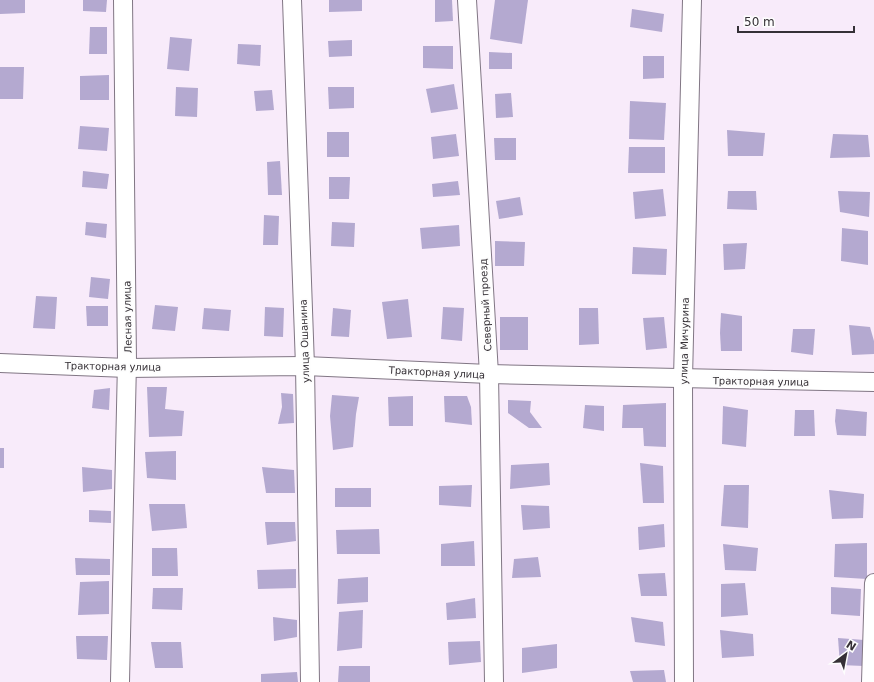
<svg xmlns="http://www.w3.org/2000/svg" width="874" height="682" font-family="'DejaVu Sans',sans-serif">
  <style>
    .building { fill: #b4a9d0 }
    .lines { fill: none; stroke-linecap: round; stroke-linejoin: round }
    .minor-casing { stroke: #817684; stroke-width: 20 }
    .minor { stroke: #fff; stroke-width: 18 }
    .labels { text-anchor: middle; stroke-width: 3.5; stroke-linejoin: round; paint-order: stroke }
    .street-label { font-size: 10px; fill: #353036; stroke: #fdfdfd }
  </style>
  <rect width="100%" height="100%" fill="#f8ebfa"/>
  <g class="building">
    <polygon points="0,0 25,0 25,13 0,14"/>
    <polygon points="83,0 107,0 106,12 83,11"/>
    <polygon points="329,0 362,0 362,11 329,12"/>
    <polygon points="435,0 452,0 453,21 435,22"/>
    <polygon points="495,0 528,0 522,44 490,39"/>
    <polygon points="632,9 664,14 662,32 630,27"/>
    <polygon points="90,27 107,27 107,54 89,54"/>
    <polygon points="170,37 192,39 189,71 167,69"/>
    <polygon points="352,40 352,56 329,57 328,41"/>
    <polygon points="238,44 261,45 260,66 237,64"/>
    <polygon points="423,46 453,46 453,69 423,68"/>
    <polygon points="489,52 512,53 512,69 489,69"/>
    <polygon points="643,56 664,56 664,78 643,79"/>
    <polygon points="0,67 24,67 23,99 0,99"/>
    <polygon points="109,75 109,100 80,100 80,76"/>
    <polygon points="454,84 458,109 431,113 426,89"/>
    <polygon points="176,87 198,88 197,117 175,116"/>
    <polygon points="328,87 354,87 354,108 329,109"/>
    <polygon points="272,90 274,110 256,111 254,91"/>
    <polygon points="511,93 513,117 496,118 495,94"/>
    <polygon points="630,101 666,103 664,140 629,139"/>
    <polygon points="80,126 109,128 107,151 78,149"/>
    <polygon points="727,130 765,133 763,156 728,156"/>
    <rect x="327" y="132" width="22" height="25"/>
    <polygon points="456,134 459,156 433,159 431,137"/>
    <polygon points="833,134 868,135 870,157 830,158"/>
    <polygon points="494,138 516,138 516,160 495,160"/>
    <polygon points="629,147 665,147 665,173 628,173"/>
    <polygon points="280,161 282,195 268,195 267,162"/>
    <polygon points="83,171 109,174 107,189 82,187"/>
    <polygon points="329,177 350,177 349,199 329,199"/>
    <polygon points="458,181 460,195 433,197 432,184"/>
    <polygon points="663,189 666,216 635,219 633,192"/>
    <polygon points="728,191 756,191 757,210 727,209"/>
    <polygon points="838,191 870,192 869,217 840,212"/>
    <polygon points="520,197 523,215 499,219 496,201"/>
    <polygon points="264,215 279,216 278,245 263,245"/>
    <polygon points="86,222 107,224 106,238 85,235"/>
    <polygon points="332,222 355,223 354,247 331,246"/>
    <polygon points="459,225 460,246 422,249 420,228"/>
    <polygon points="842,228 868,231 868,265 841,261"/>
    <polygon points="495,241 525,242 524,266 495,266"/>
    <polygon points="747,243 745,269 724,270 723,244"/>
    <polygon points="633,247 667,249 666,275 632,274"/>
    <polygon points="91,277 110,279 108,299 89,297"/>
    <polygon points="36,296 57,297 55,329 33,328"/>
    <polygon points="408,299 412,337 387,339 382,302"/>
    <polygon points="155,305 178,307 175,331 152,329"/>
    <polygon points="86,306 108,306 108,326 87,326"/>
    <polygon points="265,307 284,308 283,337 264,336"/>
    <polygon points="443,307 464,308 462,341 441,339"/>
    <polygon points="204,308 231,310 229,331 202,329"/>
    <polygon points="333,308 351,310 349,337 331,336"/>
    <polygon points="579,308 598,308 599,344 579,345"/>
    <polygon points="721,313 742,316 742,351 721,351 720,333"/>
    <rect x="500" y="317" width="28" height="33"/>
    <polygon points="664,317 667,348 646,350 643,318"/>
    <polygon points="849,325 870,327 874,341 874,354 852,355"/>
    <polygon points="793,329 815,329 813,355 791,352"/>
    <polygon points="147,387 167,387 165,409 184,411 182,436 149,437"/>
    <polygon points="110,388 109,410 92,408 94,390"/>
    <polygon points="281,393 293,394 294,423 278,424 282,407"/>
    <polygon points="332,395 359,397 356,414 353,447 333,450 330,416"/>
    <polygon points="413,396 413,426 389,426 388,397"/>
    <polygon points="444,396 467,396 471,407 472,425 445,422"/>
    <polygon points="508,400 531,401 530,412 542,428 529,428 508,413"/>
    <polygon points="666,403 666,447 644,446 643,428 622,428 623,405"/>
    <polygon points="585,405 604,406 604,431 583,428"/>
    <polygon points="723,406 748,410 746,447 722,444"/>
    <polygon points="836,409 867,412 866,436 837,435 835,421"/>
    <polygon points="795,410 814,410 815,436 794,436"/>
    <rect x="0" y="448" width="4" height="20"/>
    <polygon points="176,451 176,480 147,478 145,452"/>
    <polygon points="549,463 550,485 510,489 511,465"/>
    <polygon points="640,463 663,466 664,503 643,503"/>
    <polygon points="82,467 112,470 112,489 83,492"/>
    <polygon points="262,467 294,470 295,493 266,493"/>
    <polygon points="472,485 471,507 439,505 439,486"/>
    <polygon points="724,485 749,485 748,528 721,526"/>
    <rect x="335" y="488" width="36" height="19"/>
    <polygon points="829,490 864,494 863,518 832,519"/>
    <polygon points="149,504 185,504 187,528 152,531"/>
    <polygon points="521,505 549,506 550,528 523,530"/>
    <polygon points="89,510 111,511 111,523 89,522"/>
    <polygon points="265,522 295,522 296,541 267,545"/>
    <polygon points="664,524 665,547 639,550 638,527"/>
    <polygon points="379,529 380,554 337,554 336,530"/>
    <polygon points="474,541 475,566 441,566 441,544"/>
    <polygon points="867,543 867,579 834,577 835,544"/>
    <polygon points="723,544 758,548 756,571 725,570"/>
    <polygon points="152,548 177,548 178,576 152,576"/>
    <polygon points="538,557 541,577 512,578 514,559"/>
    <polygon points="75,558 110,559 110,575 76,575"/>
    <polygon points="296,569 296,588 258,589 257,570"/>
    <polygon points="665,573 667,596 641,596 638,574"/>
    <polygon points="368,577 368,602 337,604 338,579"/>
    <polygon points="109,581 109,614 78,615 80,582"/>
    <polygon points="745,583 748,615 721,617 721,584"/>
    <polygon points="831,587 861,589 860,616 831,614"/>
    <polygon points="153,588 183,588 182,610 152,609"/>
    <polygon points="475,598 476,618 447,620 446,603"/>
    <polygon points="363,610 362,648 337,651 339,612"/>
    <polygon points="273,617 297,620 297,637 274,641"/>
    <polygon points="631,617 663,622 665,646 635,642"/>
    <polygon points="720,630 753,634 754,656 722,658"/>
    <polygon points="76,636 108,636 107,660 77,659"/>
    <polygon points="838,638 864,640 864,666 840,665"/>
    <polygon points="480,641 481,662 449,665 448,642"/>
    <polygon points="151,642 181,642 183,668 155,668"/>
    <polygon points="557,644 557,668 522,673 522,648"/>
    <polygon points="339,666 370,666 370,682 338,682"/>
    <polygon points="664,670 666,682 633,682 630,671"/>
    <polygon points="297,672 298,682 261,682 261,674"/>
  </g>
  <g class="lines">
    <defs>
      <g id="minor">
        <polyline points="292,0 305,366 310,682"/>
        <polyline points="467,0 489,374 494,682"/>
        <polyline points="0,363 127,368 305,366 489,374 874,382"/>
        <polyline points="120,682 127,362 123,0"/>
        <polyline points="684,682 683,379 692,0"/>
        <polyline points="871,682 874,583"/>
      </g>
    </defs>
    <use href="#minor" class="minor-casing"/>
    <use href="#minor" class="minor"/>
  </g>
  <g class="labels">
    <g class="street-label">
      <text transform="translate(485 305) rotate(-93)" y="4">Северный проезд</text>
      <text transform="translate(127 317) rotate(-91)" y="4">Лесная улица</text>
      <text transform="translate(304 341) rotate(-92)" y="4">улица Ошанина</text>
      <text transform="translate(684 341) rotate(-89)" y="4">улица Мичурина</text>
      <text transform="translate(113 366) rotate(1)" y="4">Тракторная улица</text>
      <text transform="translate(437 372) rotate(3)" y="4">Тракторная улица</text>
      <text transform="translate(761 381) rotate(1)" y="4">Тракторная улица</text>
    </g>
  </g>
  <g transform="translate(846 654) rotate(32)" stroke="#fdfdfd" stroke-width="3" paint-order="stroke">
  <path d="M0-3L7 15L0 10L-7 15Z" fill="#353036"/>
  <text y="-6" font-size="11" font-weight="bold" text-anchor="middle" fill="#353036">N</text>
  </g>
  <path d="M738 26v6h116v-6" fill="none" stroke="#353036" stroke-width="2"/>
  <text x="744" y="26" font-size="12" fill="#353036" stroke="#fdfdfd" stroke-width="3" paint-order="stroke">50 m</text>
</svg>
